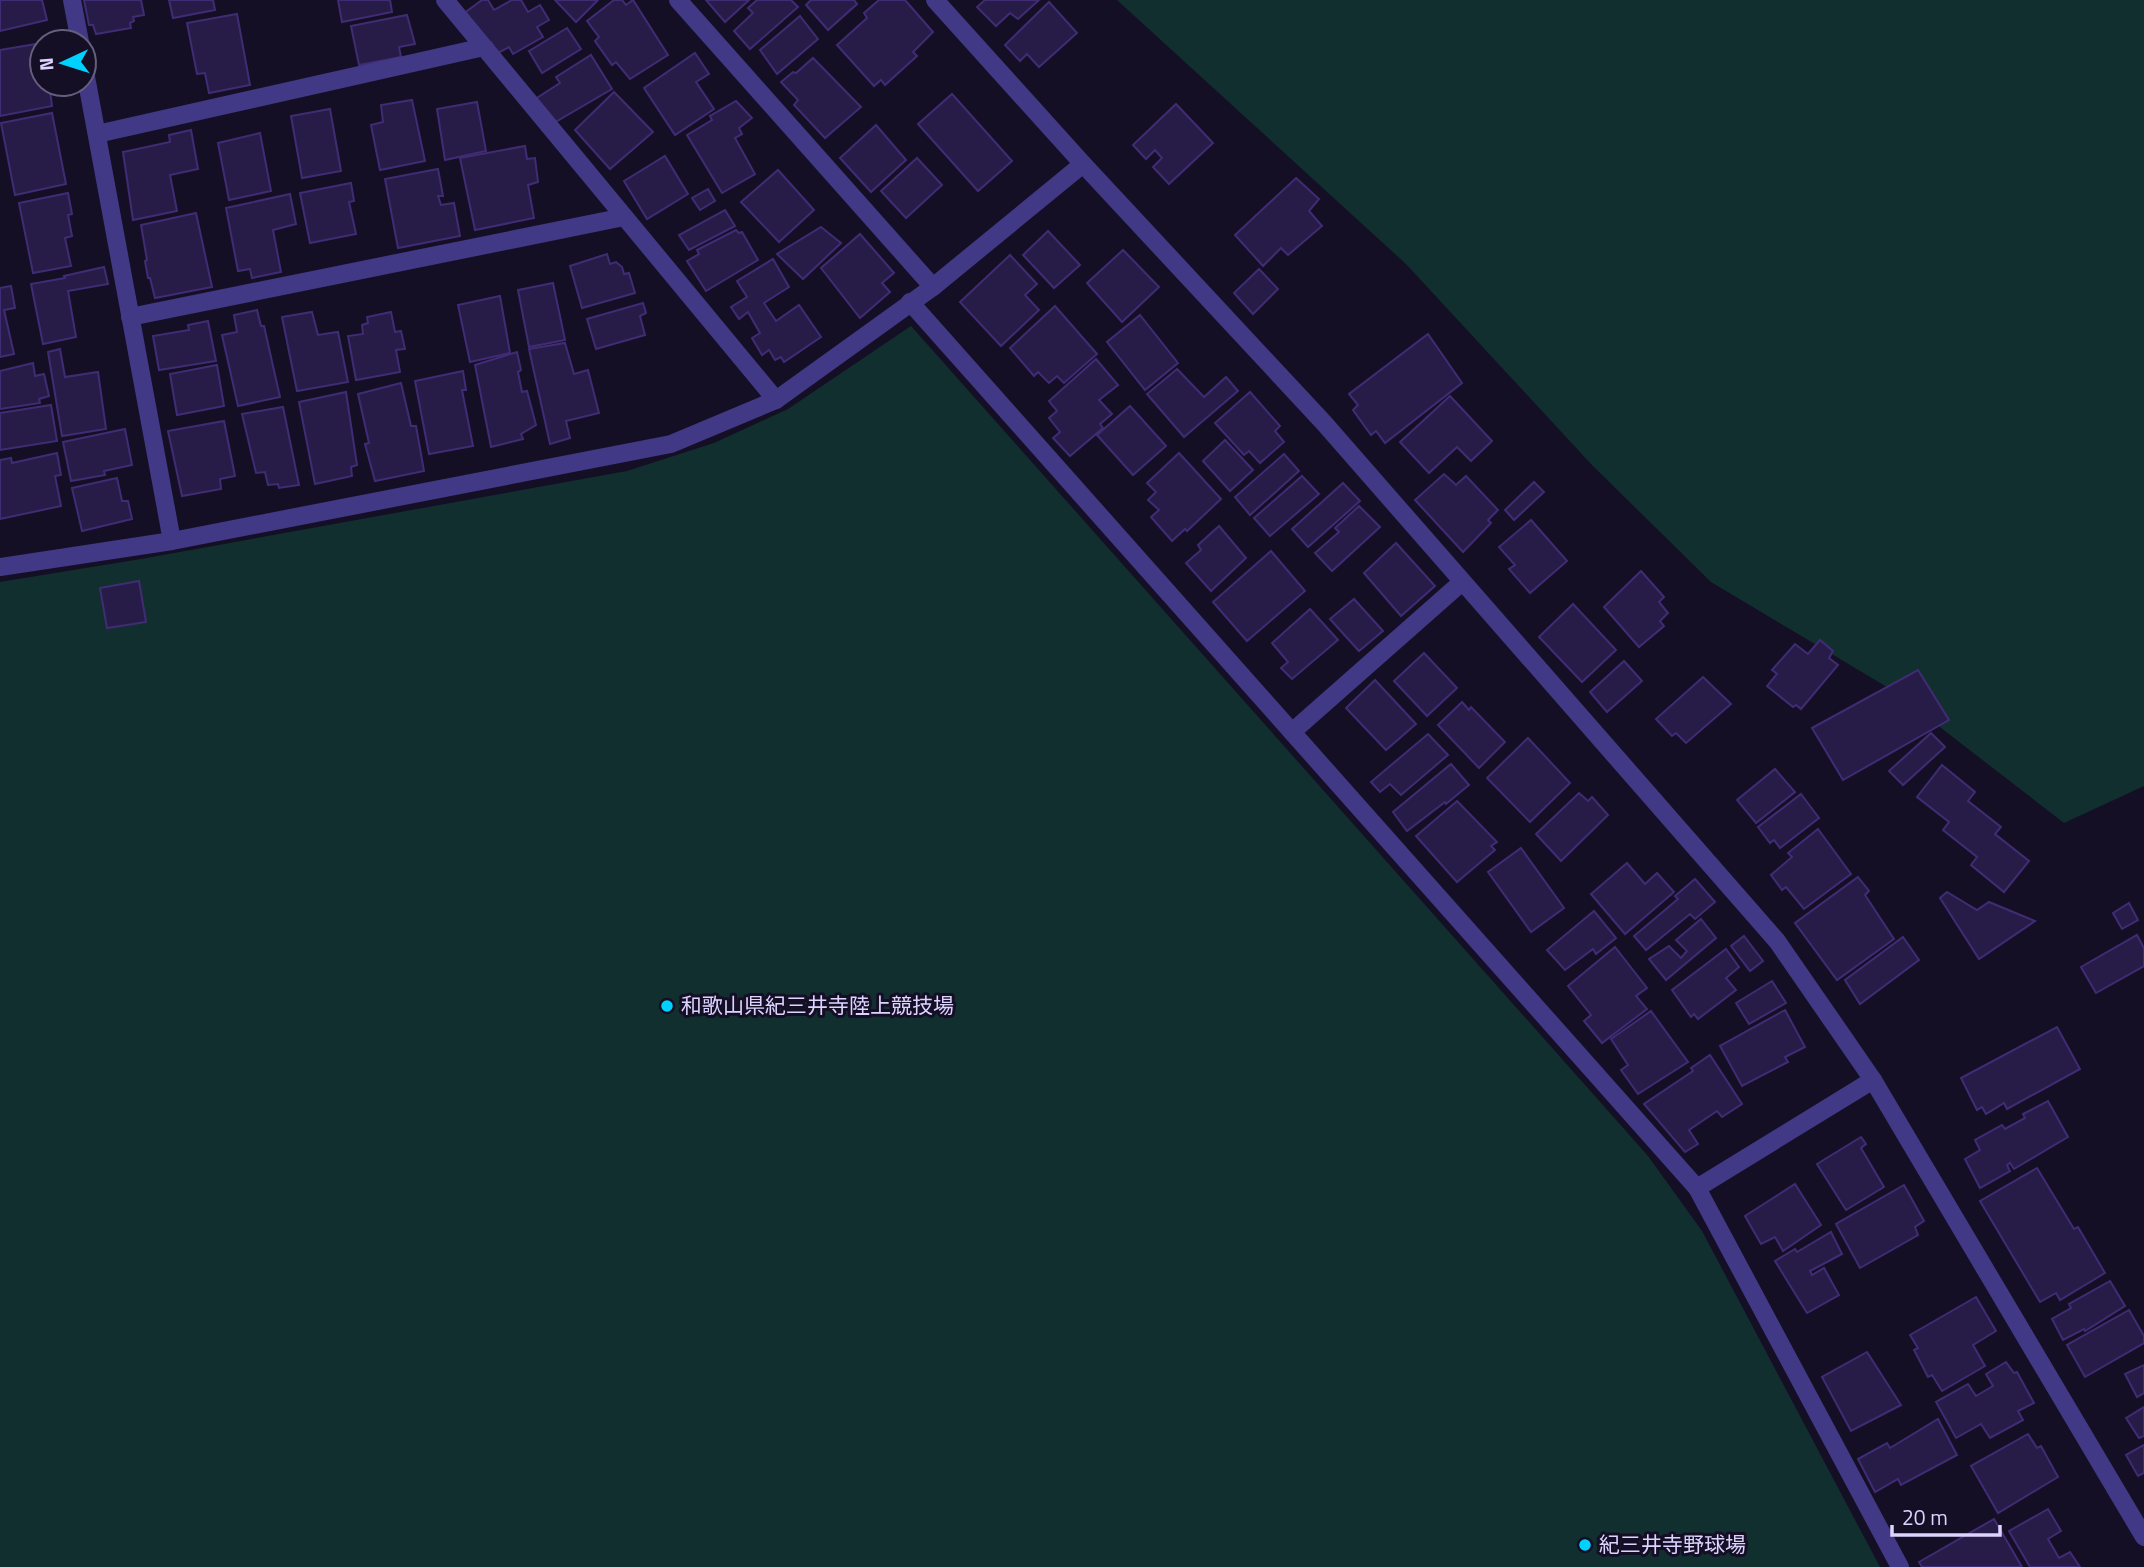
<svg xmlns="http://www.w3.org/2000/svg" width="2144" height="1567" font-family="'Titillium Web','Noto Sans JP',sans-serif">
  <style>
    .green { fill: #122f30 }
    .building { fill: #271b47; stroke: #402c74; stroke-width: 2 }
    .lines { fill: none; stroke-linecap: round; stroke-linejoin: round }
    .minor { stroke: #423986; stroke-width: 18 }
    .poi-dot { fill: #00d2ff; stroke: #150f26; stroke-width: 2.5 }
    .labels { text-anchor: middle; stroke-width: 6; stroke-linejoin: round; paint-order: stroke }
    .poi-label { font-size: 21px; fill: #dcd4ff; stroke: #150f26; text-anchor: start }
  </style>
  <rect width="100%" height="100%" fill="#150f26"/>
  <g class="green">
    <polygon points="1117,0 2144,0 2144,786 2064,823 1892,690 1711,582 1591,464 1406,264"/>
    <polygon points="911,326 1648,1156 1702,1231 1880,1567 0,1567 0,582 141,559 627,471 714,443 788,409"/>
  </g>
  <g class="building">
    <polygon points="0,0 42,0 47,20 0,31"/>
    <polygon points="84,0 141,0 144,15 133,17 134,21 130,23 131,28 96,34 93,25 89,25"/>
    <polygon points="169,0 213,0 215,10 173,18"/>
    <polygon points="338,0 390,0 392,12 342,22"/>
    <polygon points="482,0 488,0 494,10 512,0 521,0 528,12 540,5 549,20 537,27 543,37 513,54 509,47 498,53 491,42 484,46 459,17"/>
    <polygon points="555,0 598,0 576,22"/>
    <polygon points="614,0 622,0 626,5 633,0 668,55 630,79 616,62 612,65 595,41 599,37 587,21"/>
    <polygon points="706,0 749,0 725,22"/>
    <polygon points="757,0 791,0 798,7 750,49 734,31 753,13 748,8"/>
    <polygon points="811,0 854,0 857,4 828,30 806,5"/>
    <polygon points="879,0 905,0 933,32 913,52 917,56 885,85 881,80 874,86 837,45 867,18 864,13"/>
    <polygon points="985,0 1039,0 1018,19 1010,13 996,26 977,7"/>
    <polygon points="1049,2 1077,33 1039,67 1027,54 1020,61 1005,45"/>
    <polygon points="237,14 250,85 209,93 205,73 197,74 187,23"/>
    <polygon points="407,15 415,44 399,47 401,57 359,65 351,26"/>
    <polygon points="800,16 818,39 777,74 760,50"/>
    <polygon points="567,28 581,49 542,73 529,51"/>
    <polygon points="42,43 42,84 49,84 52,106 0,116 0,50"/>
    <polygon points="695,53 709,74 696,82 714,109 675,135 644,88"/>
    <polygon points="591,55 612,89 547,127 532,101 560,83 556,77"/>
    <polygon points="813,58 861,107 825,138 794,105 798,100 781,82 793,72 796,73"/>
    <polygon points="614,92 653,132 610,169 575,130"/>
    <polygon points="952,94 1012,161 978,191 918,124"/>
    <polygon points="412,100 425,161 380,170 371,125 383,122 381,105"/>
    <polygon points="736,101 752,118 739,128 742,134 735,138 755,174 722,193 687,135 712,120 710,116"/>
    <polygon points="477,102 486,151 445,160 437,109"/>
    <polygon points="1176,104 1213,143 1169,184 1153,167 1162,158 1155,150 1146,159 1133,145"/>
    <polygon points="330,109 341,171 302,178 291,116"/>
    <polygon points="52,113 66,184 15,195 1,123"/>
    <polygon points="876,125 906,160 871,192 840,158"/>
    <polygon points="191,130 198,169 170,175 177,211 133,220 123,152 170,142 169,135"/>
    <polygon points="260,133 271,191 229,200 218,143"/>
    <polygon points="525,146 527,159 535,158 538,182 528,185 534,218 475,230 460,158"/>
    <polygon points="665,156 688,194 647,219 624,181"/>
    <polygon points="917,158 942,185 906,218 881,191"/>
    <polygon points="438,169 443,196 438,196 441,205 454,203 460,236 398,248 385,179"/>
    <polygon points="778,170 814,210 779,242 741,202"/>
    <polygon points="1296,178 1319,199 1309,211 1322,226 1288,255 1281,248 1263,266 1235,235"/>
    <polygon points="351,183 354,201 349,202 356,234 310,243 300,193"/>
    <polygon points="708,189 715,201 700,210 692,198"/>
    <polygon points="68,193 72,214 68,215 72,236 65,238 71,266 33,273 19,203"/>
    <polygon points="290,194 296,224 273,230 281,272 252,278 250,269 238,271 226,208"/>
    <polygon points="725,210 735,226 689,250 679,235"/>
    <polygon points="196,213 212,287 155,298 150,278 148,278 145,261 147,260 141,225"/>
    <polygon points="821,227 841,243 803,279 777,254"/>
    <polygon points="736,230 739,233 742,232 758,260 706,291 687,261 699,254 697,250"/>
    <polygon points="1048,231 1080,265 1054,288 1023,255"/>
    <polygon points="860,234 894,273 882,283 890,292 860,318 821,268"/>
    <polygon points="1123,250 1159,287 1122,322 1087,283"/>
    <polygon points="607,254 610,264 616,262 622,267 624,274 629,273 635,293 582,308 570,266"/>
    <polygon points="1010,255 1037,284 1025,295 1039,310 1001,346 960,302"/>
    <polygon points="773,259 789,287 764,303 776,321 799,305 821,337 784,362 781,357 775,360 769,350 762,355 752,338 760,333 748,312 739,319 731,307 747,297 737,281"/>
    <polygon points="104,267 108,284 68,291 76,337 43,344 31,284 65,278 64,276"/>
    <polygon points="1259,269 1278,289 1253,314 1234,293"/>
    <polygon points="553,283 565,340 529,347 518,290"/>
    <polygon points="11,286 15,308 4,310 14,354 0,357 0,288"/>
    <polygon points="500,296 510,353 470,362 458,305"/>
    <polygon points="643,303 646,313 640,316 645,335 596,349 587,319"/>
    <polygon points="1055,306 1097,354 1064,383 1057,376 1049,383 1038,372 1034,376 1010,348"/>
    <polygon points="257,310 261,326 264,326 280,397 238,406 222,335 237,332 234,315"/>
    <polygon points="312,312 318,335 338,332 348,382 297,391 282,317"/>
    <polygon points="391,312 395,332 401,331 405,349 396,350 400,372 356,380 348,336 363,334 362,325 368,323 367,317"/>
    <polygon points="1140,315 1178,363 1145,390 1107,342"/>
    <polygon points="208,321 216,361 159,370 153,336 189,330 188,325"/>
    <polygon points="1428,334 1462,383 1385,443 1376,431 1371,435 1353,410 1358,405 1349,394"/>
    <polygon points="565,343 574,374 588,370 599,413 566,421 570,438 550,444 529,349"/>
    <polygon points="60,349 65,377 98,372 106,429 62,436 48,352"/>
    <polygon points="517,352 521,370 518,372 522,392 527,391 536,425 521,434 523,439 491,447 475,365"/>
    <polygon points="1096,359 1118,385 1099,400 1112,414 1100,424 1103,428 1070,456 1053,438 1060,432 1049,418 1057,411 1049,401"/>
    <polygon points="33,363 35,376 44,374 49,396 39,399 40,403 0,409 0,371"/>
    <polygon points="217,365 224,406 177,415 170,374"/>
    <polygon points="1177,369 1204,397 1226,377 1238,391 1184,437 1147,394"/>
    <polygon points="463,371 466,390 462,390 473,446 429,454 415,381"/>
    <polygon points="401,383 411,426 416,426 424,471 375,481 365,444 369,443 358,394"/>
    <polygon points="346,392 357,465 351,467 352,476 315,484 299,402"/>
    <polygon points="1250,392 1280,426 1275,431 1284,442 1260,463 1249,451 1244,455 1215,423"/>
    <polygon points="1450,396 1492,441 1471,461 1457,447 1429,473 1400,442"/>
    <polygon points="51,405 57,441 0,450 0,413"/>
    <polygon points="1130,406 1166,446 1133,475 1097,435"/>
    <polygon points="283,407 299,485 279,488 278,484 268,485 265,472 256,473 242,414"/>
    <polygon points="224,421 235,476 220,479 221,489 182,496 168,431"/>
    <polygon points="125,429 132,465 104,471 105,475 71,481 63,442"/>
    <polygon points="1225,440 1253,470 1230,491 1203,461"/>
    <polygon points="57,453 61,475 55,476 61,506 0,519 0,460 11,458 12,463"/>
    <polygon points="1179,453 1221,499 1187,531 1185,529 1172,541 1151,517 1159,510 1148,500 1156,492 1147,483"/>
    <polygon points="1284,454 1299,471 1250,515 1235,497"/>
    <polygon points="1444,474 1456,485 1466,476 1498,510 1488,520 1491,523 1463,552 1415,500"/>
    <polygon points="1302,476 1319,494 1270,536 1254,518"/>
    <polygon points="117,478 122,501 128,501 132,519 82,531 72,488"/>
    <polygon points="1534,482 1544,492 1514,520 1505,510"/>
    <polygon points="1343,483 1360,501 1308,547 1292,529"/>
    <polygon points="1359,506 1380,527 1332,571 1315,553 1339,532 1335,528"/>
    <polygon points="1531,520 1567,561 1530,593 1509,569 1515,565 1499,547"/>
    <polygon points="1219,526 1246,558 1211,591 1186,563 1201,550 1198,545"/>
    <polygon points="1396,543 1435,586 1401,616 1364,573"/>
    <polygon points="1271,551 1305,591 1247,641 1213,602"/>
    <polygon points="1641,571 1664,597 1659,602 1668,613 1660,621 1664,626 1639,647 1604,607"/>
    <polygon points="139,581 146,622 107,628 100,588"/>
    <polygon points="1354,599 1383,631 1359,651 1330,619"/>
    <polygon points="1573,604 1616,650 1582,682 1539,637"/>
    <polygon points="1310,609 1338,640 1292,679 1281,668 1288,662 1272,643"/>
    <polygon points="1820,640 1833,651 1829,658 1838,665 1801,709 1796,705 1793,707 1767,686 1777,674 1772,670 1795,644 1808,654"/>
    <polygon points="1424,653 1457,688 1427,716 1394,681"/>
    <polygon points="1624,661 1642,681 1607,712 1590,692"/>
    <polygon points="1918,670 1949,720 1843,780 1812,728"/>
    <polygon points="1703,677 1731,704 1686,743 1676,733 1672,736 1656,719"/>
    <polygon points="1375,680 1416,724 1386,750 1346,708"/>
    <polygon points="1462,702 1469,710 1471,707 1505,742 1479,768 1438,725"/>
    <polygon points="1931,733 1945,747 1903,785 1889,771"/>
    <polygon points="1428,734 1448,755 1401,795 1390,784 1380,792 1371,782"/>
    <polygon points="1528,738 1570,783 1530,822 1487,778"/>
    <polygon points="1451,764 1469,785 1446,804 1445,802 1407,831 1393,812"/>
    <polygon points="1942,765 1975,792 1968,801 2001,827 1995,834 2029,861 2004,892 1971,865 1977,857 1943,830 1949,822 1917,797"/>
    <polygon points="1775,769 1795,792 1756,823 1737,800"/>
    <polygon points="1579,793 1588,801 1592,797 1608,815 1561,861 1536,834"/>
    <polygon points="1801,794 1819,818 1780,848 1774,840 1770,843 1758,827"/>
    <polygon points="1457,801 1497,842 1491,846 1495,850 1457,882 1416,836"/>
    <polygon points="1818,829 1851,874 1804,909 1786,887 1782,890 1771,875 1792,857 1788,853"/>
    <polygon points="1521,848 1564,908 1531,932 1488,872"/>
    <polygon points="1627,863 1645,884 1657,873 1674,892 1625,934 1591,894"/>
    <polygon points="1858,877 1869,891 1865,895 1894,939 1837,980 1795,923"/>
    <polygon points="1695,879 1715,902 1695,919 1690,914 1646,950 1634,936 1678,899 1675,896"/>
    <polygon points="1947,892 1977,910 1989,902 2035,921 1979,959 1940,898"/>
    <polygon points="2129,903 2138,920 2122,929 2113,913"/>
    <polygon points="1594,911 1616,938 1596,954 1593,949 1565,970 1547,950"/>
    <polygon points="1701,919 1716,938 1666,980 1649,959 1669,946 1681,958 1687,951 1676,940"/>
    <polygon points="2137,935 2144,948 2144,966 2096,993 2081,967"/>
    <polygon points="1744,936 1763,961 1750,971 1731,946"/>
    <polygon points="1903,937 1919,960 1860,1004 1845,980"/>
    <polygon points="1615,947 1647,988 1636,996 1647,1009 1602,1043 1584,1021 1591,1015 1568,986"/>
    <polygon points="1726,949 1739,967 1726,978 1736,990 1698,1019 1694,1014 1691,1017 1672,990"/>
    <polygon points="1772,981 1786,1003 1749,1024 1736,1003"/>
    <polygon points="1785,1010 1805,1047 1785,1057 1788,1062 1742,1086 1720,1046"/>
    <polygon points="1651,1011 1688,1062 1638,1094 1621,1070 1628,1065 1611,1039"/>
    <polygon points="2057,1027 2080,1069 2007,1109 2004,1103 1986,1114 1982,1107 1977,1110 1961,1078"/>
    <polygon points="1710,1055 1742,1104 1722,1117 1717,1111 1689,1130 1698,1144 1685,1152 1644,1104 1693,1071 1691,1068"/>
    <polygon points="2048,1101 2068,1137 2014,1169 2010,1163 2007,1165 2010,1171 1980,1188 1965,1159 1980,1150 1975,1140 2002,1125 2005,1129 2025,1118 2023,1114"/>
    <polygon points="1861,1137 1866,1144 1861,1148 1884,1187 1846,1210 1817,1164"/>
    <polygon points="2037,1168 2074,1229 2078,1227 2105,1273 2060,1300 2056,1293 2040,1302 1980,1201"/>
    <polygon points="1795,1184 1821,1225 1783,1251 1775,1237 1761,1244 1745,1216"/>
    <polygon points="1904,1185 1924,1221 1915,1227 1918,1235 1860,1268 1836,1224"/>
    <polygon points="1831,1232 1842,1254 1810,1271 1812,1275 1824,1268 1839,1295 1807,1313 1775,1261 1795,1249 1797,1252"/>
    <polygon points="2110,1281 2125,1306 2085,1331 2084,1329 2063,1340 2052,1319 2071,1308 2069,1304"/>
    <polygon points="1976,1297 1996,1331 1973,1345 1985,1366 1942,1391 1932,1375 1928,1377 1914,1350 1918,1348 1910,1335"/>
    <polygon points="2129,1310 2144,1336 2144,1343 2085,1377 2067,1345"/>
    <polygon points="1867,1352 1901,1405 1851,1431 1822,1377"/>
    <polygon points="2006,1362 2014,1373 2017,1372 2034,1403 2018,1411 2023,1420 1990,1438 1981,1424 1956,1438 1936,1402 1968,1384 1976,1396 1993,1386 1986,1374"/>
    <polygon points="2144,1365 2144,1393 2137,1397 2125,1374"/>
    <polygon points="2144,1407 2144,1436 2139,1438 2126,1418"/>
    <polygon points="1938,1419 1957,1455 1901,1485 1898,1479 1875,1492 1858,1459 1887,1443 1890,1448"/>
    <polygon points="2028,1434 2037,1448 2041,1446 2058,1477 1998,1513 1971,1466"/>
    <polygon points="2144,1445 2144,1473 2138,1476 2126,1455"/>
    <polygon points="2048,1509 2061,1531 2048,1539 2059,1558 2070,1552 2080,1567 2030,1567 2009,1531"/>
    <polygon points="1994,1519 2022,1567 1922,1567 1919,1562"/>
  </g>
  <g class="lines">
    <g class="minor">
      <polyline points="72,0 80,42"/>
      <polyline points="445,0 776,400"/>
      <polyline points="678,0 933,287"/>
      <polyline points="935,0 1083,164 1324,423 1777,941 1873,1080 2144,1537"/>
      <polyline points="84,66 172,541"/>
      <polyline points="97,134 484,47"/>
      <polyline points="910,302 1292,732 1462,582"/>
      <polyline points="130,317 624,217"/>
      <polyline points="0,567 172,541 671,444 776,400 933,287 1083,164"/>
      <polyline points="1292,732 1697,1188"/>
      <polyline points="1873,1080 1697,1188 1900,1567"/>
    </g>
  </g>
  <g class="poi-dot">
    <circle cx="667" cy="1006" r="7"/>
    <circle cx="1585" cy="1545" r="7"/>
  </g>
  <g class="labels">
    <g class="poi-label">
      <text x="681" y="1013">和歌山県紀三井寺陸上競技場</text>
      <text x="1599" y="1552">紀三井寺野球場</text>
    </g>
  </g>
  <g transform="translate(63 63) rotate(266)"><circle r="33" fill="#150f26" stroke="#655e7d" stroke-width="2"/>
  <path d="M0-5L12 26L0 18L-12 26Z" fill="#00d2ff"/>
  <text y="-10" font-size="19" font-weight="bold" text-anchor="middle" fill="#dcd4ff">N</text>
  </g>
  <path d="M1892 1525v10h108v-10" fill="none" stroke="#dcd4ff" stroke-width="3.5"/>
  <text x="1902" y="1525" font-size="21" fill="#dcd4ff" stroke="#150f26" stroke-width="5" paint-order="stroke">20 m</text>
</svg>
